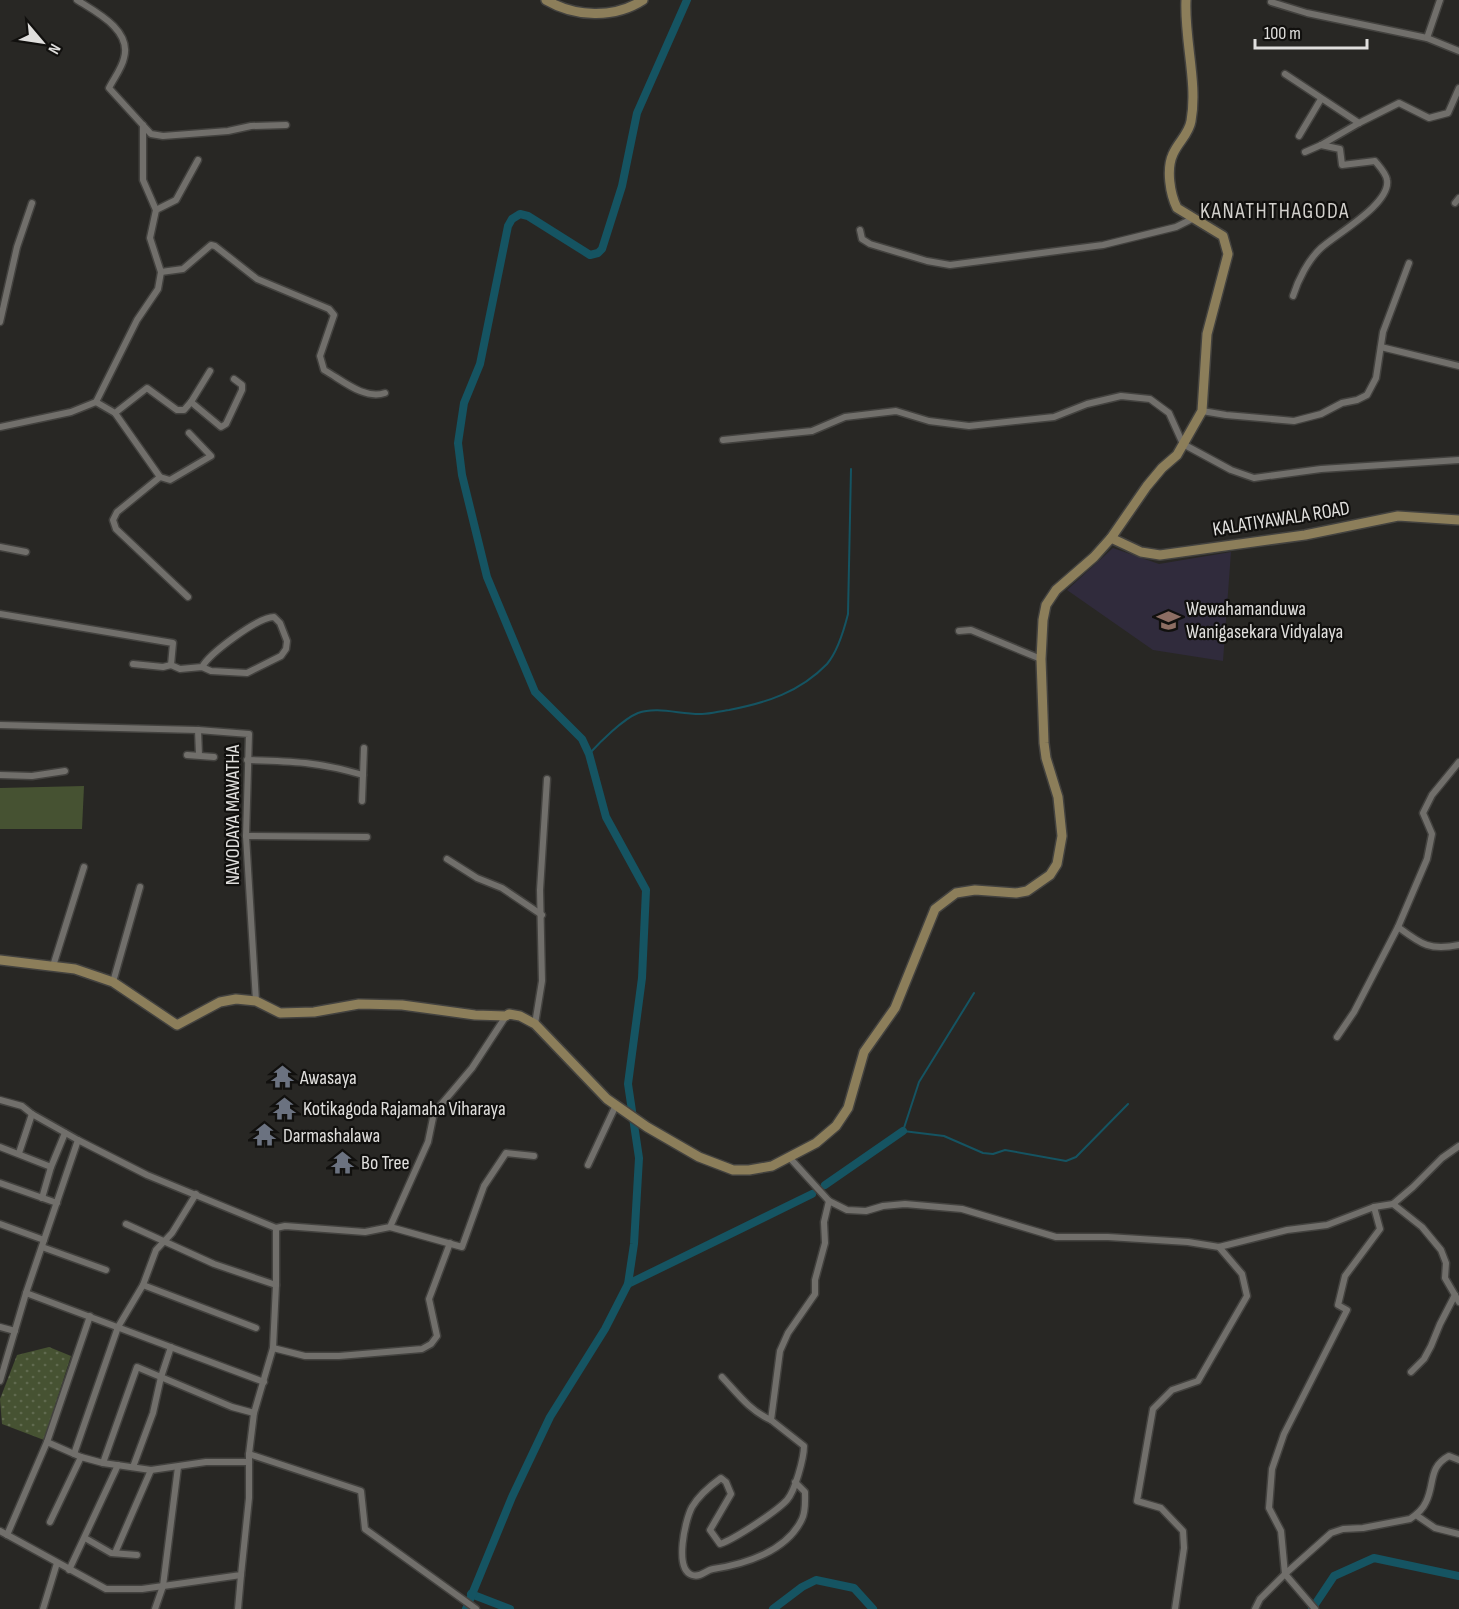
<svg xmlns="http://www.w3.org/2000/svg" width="1459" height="1609" font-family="'Sofia Sans Condensed',sans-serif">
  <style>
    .education { fill: #302b3c }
    .grass { fill: url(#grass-dots) }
    .garden { fill: #465232 }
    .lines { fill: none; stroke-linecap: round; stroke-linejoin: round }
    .stream { stroke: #155462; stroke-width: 2 }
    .canal { stroke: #155462; stroke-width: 8 }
    .street-casing { stroke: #43423f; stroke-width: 9 }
    .secondary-casing { stroke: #43423f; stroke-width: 12 }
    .street { stroke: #716f6b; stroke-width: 6 }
    .secondary { stroke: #8c7e5a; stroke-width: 9 }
    .labels { text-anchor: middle; stroke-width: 4.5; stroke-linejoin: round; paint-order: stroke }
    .street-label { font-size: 20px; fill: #e0dfdd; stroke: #11100e }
    .poi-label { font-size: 20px; fill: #e0dfdd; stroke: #11100e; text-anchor: start }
    .quarter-label { font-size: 22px; letter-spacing: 1.5px; fill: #d2d0cc; stroke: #11100e }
  </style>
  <defs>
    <pattern id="grass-dots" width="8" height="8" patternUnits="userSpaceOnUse" patternTransform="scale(1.5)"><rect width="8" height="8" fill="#465232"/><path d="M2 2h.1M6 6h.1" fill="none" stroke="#606a4f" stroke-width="1.8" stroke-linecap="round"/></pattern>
  </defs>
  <rect width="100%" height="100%" fill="#282724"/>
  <polygon class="education" points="1113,548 1159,564 1231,552 1223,661 1153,650 1067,590"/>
  <polygon class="grass" points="49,1347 71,1356 44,1440 2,1424 0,1399 17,1355"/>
  <polygon class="garden" points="84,786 82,829 0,829 0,788"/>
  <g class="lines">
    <g class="stream">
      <path d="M 589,754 C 600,742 623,719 638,713 C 658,706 682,715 702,714 C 711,714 720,711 729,710 C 766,703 800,692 827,664 C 838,651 844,630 848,614 L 851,469"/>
      <polyline points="974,993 919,1082 903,1131 944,1136 983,1153 993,1154 1005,1150 1066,1161 1076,1157 1128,1104"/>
    </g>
    <g class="canal">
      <polyline points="825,1185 903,1131"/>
      <polyline points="628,1284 812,1194"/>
      <polyline points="471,1594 510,1609"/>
      <polyline points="466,1609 512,1497 550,1417 605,1329 628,1284 634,1244 639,1158 628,1084 642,978 646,890 606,817 589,754 582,739 535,692 487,577 462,475 458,443 464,403 480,364 508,226 512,219 520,214 528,216 590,255 598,253 602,249 622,186 637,113 687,0"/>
      <polyline points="773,1609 802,1587 816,1580 854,1588 873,1609"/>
      <polyline points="1312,1609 1334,1576 1374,1558 1459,1576"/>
    </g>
    <defs>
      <g id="street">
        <path d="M 77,0 C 96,12 132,30 124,58 C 122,68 114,78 109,88 L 151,134 L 163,136 L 228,131 L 251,126 L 286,125"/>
        <polyline points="1271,2 1307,13 1427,38 1459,51"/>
        <polyline points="1427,38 1440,0"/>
        <polyline points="1285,74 1359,123"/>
        <polyline points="1299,136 1321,99"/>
        <polyline points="1305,152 1321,145 1359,123 1399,103 1429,118 1448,113 1459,88"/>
        <polyline points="1455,203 1459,198"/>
        <polyline points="156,210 176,200 198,160"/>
        <polyline points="860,230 862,239 870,244 927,261 950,265 1103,245 1176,227 1194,218"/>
        <path d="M 161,272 L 183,269 L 211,245 L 215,246 L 257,279 L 329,309 L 334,315 L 320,356 L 324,370 C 342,380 364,400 385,393"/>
        <path d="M 1293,296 C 1298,280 1308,260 1321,248 C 1336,234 1391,204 1387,180 C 1386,173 1379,166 1375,161 L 1342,165 L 1340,149 L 1321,145"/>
        <polyline points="0,322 17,247 32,203"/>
        <polyline points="1381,347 1459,366"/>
        <polyline points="96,402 137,320 158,289 161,272 150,238 156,210 143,180 143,125"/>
        <polyline points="191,402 221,427 226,424 242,390 242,385 234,379"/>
        <polyline points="1202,411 1226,415 1294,421 1321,414 1342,403 1357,400 1367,395 1376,378 1383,332 1409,263"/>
        <polyline points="115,413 160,477 170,480 211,456 189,433"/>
        <polyline points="0,427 71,412 96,402 115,413 147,388 177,410 184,410 191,402 210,371"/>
        <polyline points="723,440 812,431 845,417 896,411 929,421 969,426 1054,417 1087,404 1121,396 1150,399 1169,413 1183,444 1231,470 1254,478 1321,469 1459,460"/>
        <polyline points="160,477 117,512 113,520 116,529 188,597"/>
        <polyline points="0,547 26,552"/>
        <path d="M 0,614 L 173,643 L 171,665 L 180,669 L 202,667 L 211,671 L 247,673 L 281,656 L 286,649 L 287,641 L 280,623 L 274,617 C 258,617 210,653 202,667"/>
        <polyline points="959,631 971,630 1041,659"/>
        <polyline points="133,664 163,667 171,665"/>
        <polyline points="0,725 198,730 249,734 246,836 256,1001"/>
        <polyline points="198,730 199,755"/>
        <polyline points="187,755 214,757"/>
        <path d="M 247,760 C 291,761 320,762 363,775"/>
        <polyline points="0,775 32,776 65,771"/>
        <polyline points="362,801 364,748"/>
        <polyline points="246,836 367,837"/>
        <polyline points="447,859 477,878 502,888 542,915"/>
        <path d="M 1398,927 C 1421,944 1429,951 1459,945"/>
        <polyline points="53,966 84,867"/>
        <polyline points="113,982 140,887"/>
        <polyline points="535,1024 542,981 540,890 547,779"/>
        <polyline points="1337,1037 1354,1012 1398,927 1427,859 1432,834 1423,813 1432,795 1459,762"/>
        <polyline points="0,1100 22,1106 32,1114 78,1140 147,1175 276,1228 276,1285 273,1348 254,1413 249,1454 249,1498 241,1575 142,1589 106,1589 0,1531"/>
        <polyline points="0,1147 51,1167"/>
        <polyline points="19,1153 32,1114"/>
        <polyline points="789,1157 829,1201 847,1210 866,1211 883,1206 905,1204 962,1209 1056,1237 1108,1237 1188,1242 1219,1247 1287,1230 1327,1225 1374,1207 1393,1204 1413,1187 1442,1158 1459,1146"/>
        <polyline points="588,1165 616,1105"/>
        <polyline points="0,1183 57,1203"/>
        <polyline points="42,1198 51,1167 65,1133"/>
        <polyline points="1393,1204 1422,1227 1441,1250 1446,1263 1445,1278 1459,1302"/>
        <polyline points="0,1224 44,1240"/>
        <polyline points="126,1224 214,1264 276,1285"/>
        <polyline points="390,1227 462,1247 484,1186 506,1153 534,1156"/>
        <polyline points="276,1228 285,1226 365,1232 390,1227 428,1142 434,1113 472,1068 506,1016"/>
        <polyline points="42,1247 106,1270"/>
        <polyline points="143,1285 256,1328"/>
        <polyline points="26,1293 264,1382"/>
        <polyline points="0,1327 15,1331"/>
        <polyline points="273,1348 305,1356 339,1356 422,1349 431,1344 437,1336 429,1299 450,1243"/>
        <polyline points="1411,1372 1424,1359 1431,1346 1440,1324 1455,1295"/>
        <path d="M 722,1377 C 737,1393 750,1411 771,1420"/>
        <polyline points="0,1381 26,1293 78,1140"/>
        <polyline points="47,1442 81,1457 103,1463 151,1470 206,1462 249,1462"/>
        <polyline points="74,1454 118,1327 143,1285 156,1250 172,1233 196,1194"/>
        <polyline points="249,1454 361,1491 365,1529 476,1609"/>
        <polyline points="103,1463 137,1367 232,1407 254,1413"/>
        <polyline points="133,1467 153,1413 161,1377 171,1347"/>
        <path d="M 795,1482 L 805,1492 C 805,1500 806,1511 802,1519 C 787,1551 746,1564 713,1569 C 706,1570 701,1578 692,1575 C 674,1569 685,1520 692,1507 C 699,1495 710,1486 721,1478 L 726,1482 L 731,1494 L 710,1530 L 720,1544 C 735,1539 777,1511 787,1500 C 795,1491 804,1458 804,1446 L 771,1420 L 780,1351 L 788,1333 L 815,1294 L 815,1280 L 825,1243 L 824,1222 L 829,1201"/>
        <polyline points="1416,1515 1435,1528 1459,1534"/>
        <polyline points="50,1522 81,1457"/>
        <polyline points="7,1535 47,1442 90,1316"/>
        <polyline points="85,1538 111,1553 137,1555"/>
        <polyline points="115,1553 151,1470"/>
        <polyline points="69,1570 118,1465"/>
        <polyline points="43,1609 57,1563"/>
        <polyline points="155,1609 163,1586 178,1467"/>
        <polyline points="238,1609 241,1575"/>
        <polyline points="1175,1609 1184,1548 1183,1531 1161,1508 1137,1501 1153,1409 1172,1390 1198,1381 1247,1296 1242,1274 1219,1247"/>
        <path d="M 1255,1609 L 1260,1599 L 1285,1574 L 1331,1533 L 1343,1529 L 1363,1528 L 1410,1519 C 1416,1515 1423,1509 1426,1502 C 1435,1484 1428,1467 1449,1456 L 1459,1460"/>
        <polyline points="1315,1609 1285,1574 1281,1531 1269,1508 1272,1469 1284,1434 1347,1310 1338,1305 1345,1276 1380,1229 1374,1207"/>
      </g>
      <g id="secondary">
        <path d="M 546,0 C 575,17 614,19 643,0"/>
        <polyline points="1111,538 1141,552 1160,555 1305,535 1398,516 1459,520"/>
        <path d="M 0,960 L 75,969 L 113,982 L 177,1025 L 220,1002 L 236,999 L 256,1001 L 280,1013 L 314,1012 L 359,1004 L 402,1005 L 475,1015 L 506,1016 L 509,1014 L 520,1016 L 535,1024 L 607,1099 L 647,1127 L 699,1157 L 733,1170 L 749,1170 L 772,1166 L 816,1143 L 836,1126 L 848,1108 L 864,1052 L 895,1008 L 935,909 L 956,893 L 975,890 L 1016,893 L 1027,891 L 1050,875 L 1057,864 L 1062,836 L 1058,797 L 1046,758 L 1044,743 L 1041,659 L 1043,620 L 1046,605 L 1056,590 L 1094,557 L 1111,538 L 1147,486 L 1162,468 L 1177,455 L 1202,411 L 1207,334 L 1228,254 L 1223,236 L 1177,208 C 1170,194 1166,169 1173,154 C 1178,142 1189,134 1191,121 C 1198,83 1184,39 1186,0"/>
      </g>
    </defs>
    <use href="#street" class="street-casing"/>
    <use href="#secondary" class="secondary-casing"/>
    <use href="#street" class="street"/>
    <use href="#secondary" class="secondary"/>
  </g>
  <defs>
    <symbol id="school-bare" viewBox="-9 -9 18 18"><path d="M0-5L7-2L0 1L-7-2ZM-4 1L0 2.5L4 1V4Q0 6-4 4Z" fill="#8d6e63" stroke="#11100e" stroke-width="2.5" paint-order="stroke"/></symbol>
    <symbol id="temple-bare" viewBox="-9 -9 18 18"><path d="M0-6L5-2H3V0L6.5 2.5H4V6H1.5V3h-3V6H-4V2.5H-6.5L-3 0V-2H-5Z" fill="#6b7280" stroke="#11100e" stroke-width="2.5" paint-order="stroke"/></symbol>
  </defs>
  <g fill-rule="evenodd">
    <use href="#school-bare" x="1152" y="604" width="33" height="33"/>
    <use href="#temple-bare" x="266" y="1060" width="33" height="33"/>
    <use href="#temple-bare" x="268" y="1092" width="33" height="33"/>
    <use href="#temple-bare" x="248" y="1118" width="33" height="33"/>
    <use href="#temple-bare" x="326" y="1146" width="33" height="33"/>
  </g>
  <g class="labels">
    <g class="street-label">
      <text transform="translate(1281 518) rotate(-9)" y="7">KALATIYAWALA ROAD</text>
      <text transform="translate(232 815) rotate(-90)" y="7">NAVODAYA MAWATHA</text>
    </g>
    <g class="poi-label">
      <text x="1186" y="615">Wewahamanduwa<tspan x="1186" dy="23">Wanigasekara Vidyalaya</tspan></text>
      <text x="300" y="1084">Awasaya</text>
      <text x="303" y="1115">Kotikagoda Rajamaha Viharaya</text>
      <text x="283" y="1142">Darmashalawa</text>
      <text x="361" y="1169">Bo Tree</text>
    </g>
    <g class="quarter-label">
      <text x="1275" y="218">KANATHTHAGODA</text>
    </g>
  </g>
  <g transform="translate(42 42) rotate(119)" stroke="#11100e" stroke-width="4.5" paint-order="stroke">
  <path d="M0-4.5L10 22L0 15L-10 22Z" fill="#e0dfdd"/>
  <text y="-9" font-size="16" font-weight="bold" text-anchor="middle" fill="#e0dfdd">N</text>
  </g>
  <path d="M1255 39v9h112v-9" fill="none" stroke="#e0dfdd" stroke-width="3"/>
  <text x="1264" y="39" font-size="18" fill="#e0dfdd" stroke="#11100e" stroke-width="4.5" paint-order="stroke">100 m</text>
</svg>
